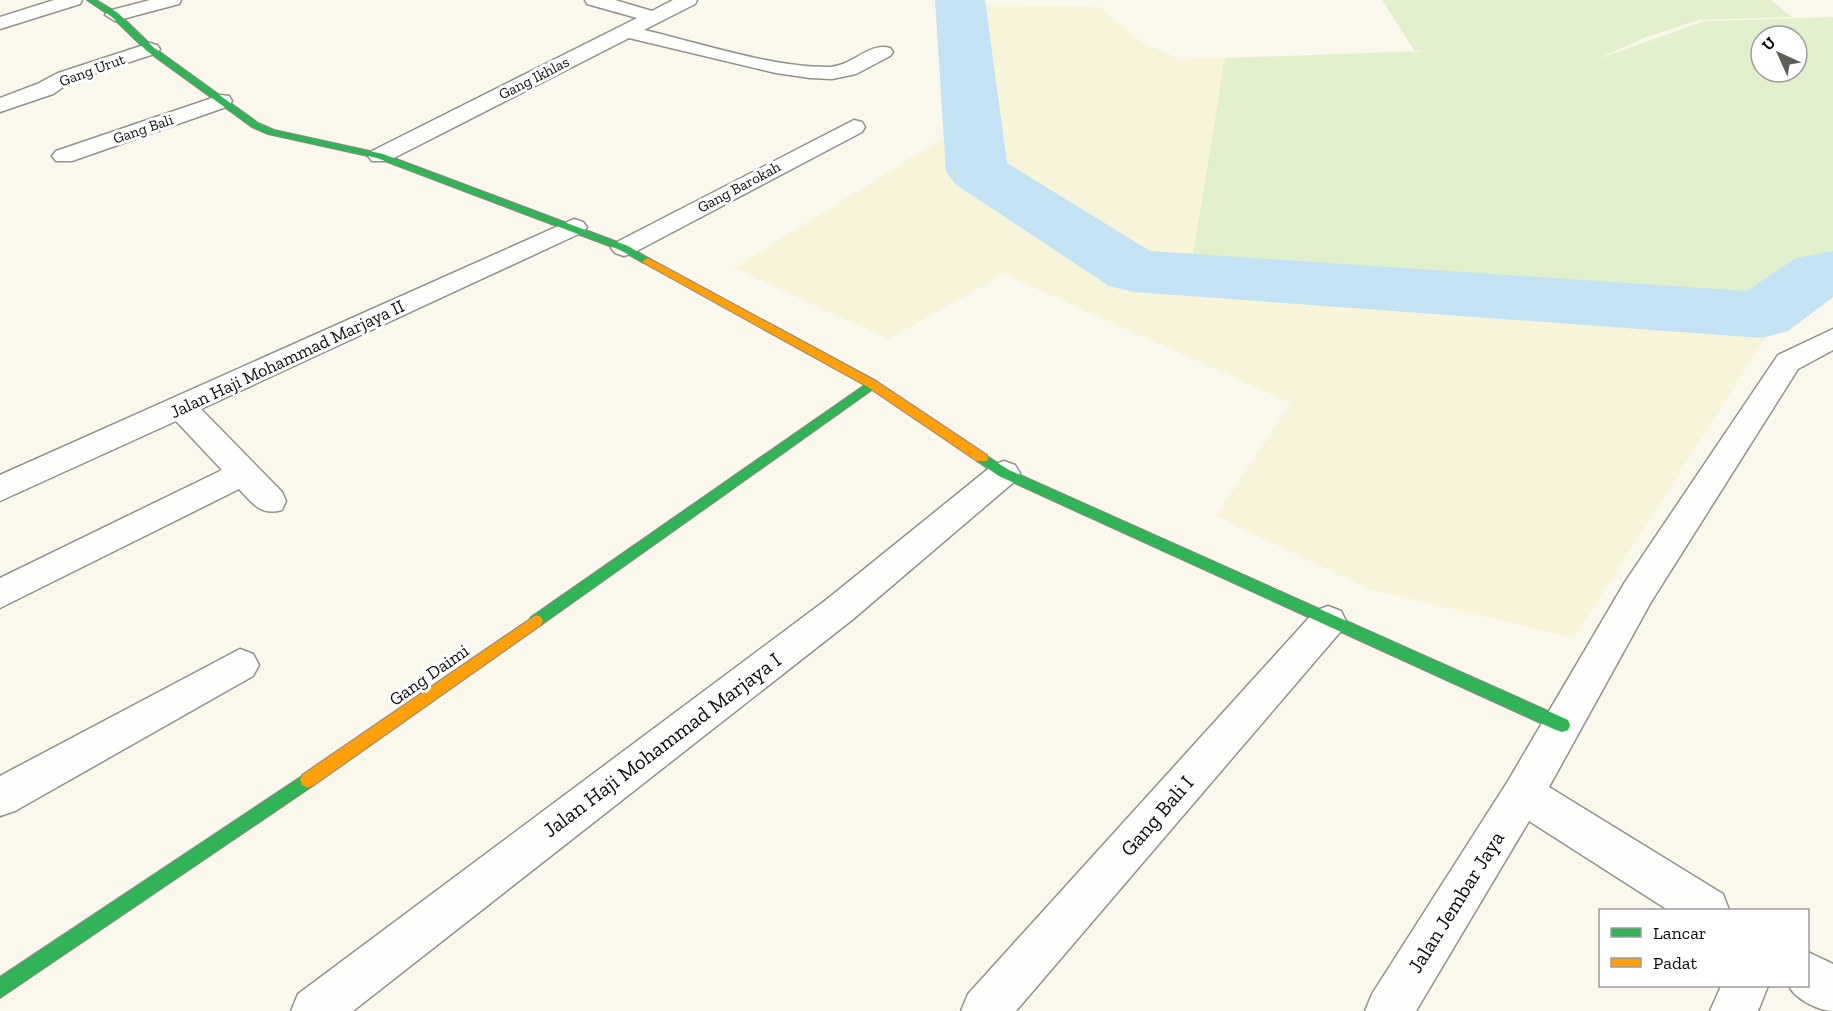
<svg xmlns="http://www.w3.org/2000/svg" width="1833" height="1011" font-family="'Zilla Slab',serif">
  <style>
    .farmland { fill: #f7f4d9 }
    .green { fill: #e2efcd; fill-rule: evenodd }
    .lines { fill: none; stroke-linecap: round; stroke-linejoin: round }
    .river { fill: #c3e3f4; fill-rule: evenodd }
    .street-casing { stroke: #92918c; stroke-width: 3 }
    .fast-casing { stroke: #898783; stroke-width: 2 }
    .slow-casing { stroke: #898783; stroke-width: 2 }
    .street { fill: #fefefc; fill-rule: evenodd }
    .fast { fill: #30b455; fill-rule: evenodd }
    .slow { fill: #ff9f0a; fill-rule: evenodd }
    .labels { text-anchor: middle; stroke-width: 6; stroke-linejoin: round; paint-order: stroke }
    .far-street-label { font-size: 15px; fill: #0a0a0a; stroke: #fff }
    .street-label { font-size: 18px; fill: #0a0a0a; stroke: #fff }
    .near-street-label { font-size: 21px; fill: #0a0a0a; stroke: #fff }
  </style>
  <rect width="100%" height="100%" fill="#faf7ed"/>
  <polygon class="farmland" points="949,4 1101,7 1140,42 1180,59 1225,58 1192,261 1773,326 1574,638 1369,589 1216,516 1291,403 1004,274 888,339 734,268 985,112 951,27"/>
  <path class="green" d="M 1382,0 L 1771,0 L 1792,17 L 1699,20 L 1646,37 L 1598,59 L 1704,21 L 1833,17 L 1833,294 L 1773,326 L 1192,261 L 1225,58 L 1425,51 L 1414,50 ZM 1761,36 L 1797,36 L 1797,72 L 1761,72 Z"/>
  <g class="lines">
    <polygon class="river" points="935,0 985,0 1007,163 1150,251 1747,291 1796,258 1833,251 1833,297 1788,331 1762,338 1134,292 1109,286 955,184 946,171"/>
    <defs>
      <g id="street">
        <polygon points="54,0 82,0 80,4 0,29 0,17"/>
        <polygon points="150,0 181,0 179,4 115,21 105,15 108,11"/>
        <path d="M 585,0 L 615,0 L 652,11 L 673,0 L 697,0 L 695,4 L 644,30 C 701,43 773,68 830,67 C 852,66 869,42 890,48 L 893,52 L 890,56 L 856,74 L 832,79 L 810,78 L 776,73 L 629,38 L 388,161 L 372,161 L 368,156 L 372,151 L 637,18 L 587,4 Z"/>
        <polygon points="150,43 157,45 160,49 157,53 72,81 53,94 0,112 0,98 37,84 58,73"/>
        <polygon points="221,95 229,96 232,101 229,106 72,161 56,161 52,156 56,151"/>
        <polygon points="854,120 862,122 865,127 862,132 633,253 624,256 615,253 611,248 615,243"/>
        <path d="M 574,219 L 583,222 L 587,227 L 583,232 L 201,409 L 282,492 L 286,501 L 282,510 C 261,516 253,504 239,489 L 0,608 L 0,578 L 222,470 L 176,421 L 0,501 L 0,475 Z"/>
        <polygon points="1833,329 1833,350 1798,369 1651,602 1549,787 1723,894 1729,910 1668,910 1529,821 1416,1011 1365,1011 1372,994 1508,781 1625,582 1778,355"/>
        <polygon points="1004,461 1015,465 1020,473 1015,481 852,620 353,1011 291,1011 298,994 826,600 993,465"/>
        <polygon points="1328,606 1341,611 1346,621 1341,631 1016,1011 961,1011 968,994 1315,611"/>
        <polygon points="240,649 253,654 259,665 253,676 15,811 0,816 0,776"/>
        <path d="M 1808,952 L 1833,964 L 1833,1011 C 1819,1011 1795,999 1789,986 L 1808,986 Z"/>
        <polygon points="1721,986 1768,986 1758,1011 1710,1011"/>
      </g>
      <g id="fast">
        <polygon points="87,0 96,0 118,13 153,47 258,123 274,130 383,154 628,246 653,261 652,263 644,263 620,250 377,158 268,134 252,127 147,51 112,17"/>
        <polygon points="872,380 876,381 878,384 876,387 541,625 536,627 531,625 529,621 531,617"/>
        <polygon points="982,453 1009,470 1568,720 1570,725 1568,730 1562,732 1556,730 999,476 977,461 976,458"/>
        <polygon points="308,772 314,775 316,780 314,785 0,998 0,977"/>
      </g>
      <g id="slow">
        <polygon points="648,258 876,381 987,455 988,458 987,461 977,461 868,387 644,263 643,261"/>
        <polygon points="536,615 541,617 543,621 541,625 314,785 308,788 302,785 300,780 302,775"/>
      </g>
    </defs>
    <use href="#street" class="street-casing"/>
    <use href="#fast" class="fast-casing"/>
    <use href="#slow" class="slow-casing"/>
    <use href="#street" class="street"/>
    <use href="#fast" class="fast"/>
    <use href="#slow" class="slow"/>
  </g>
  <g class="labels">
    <g class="far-street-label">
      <text transform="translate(92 70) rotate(-20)" y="5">Gang Urut</text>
      <text transform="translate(534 78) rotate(-27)" y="5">Gang Ikhlas</text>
      <text transform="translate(143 129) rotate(-19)" y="5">Gang Bali</text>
      <text transform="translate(739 187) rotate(-28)" y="5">Gang Barokah</text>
    </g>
    <g class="street-label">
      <text transform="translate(287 359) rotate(-25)" y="6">Jalan Haji Mohammad Marjaya II</text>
      <text transform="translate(429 675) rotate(-35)" y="6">Gang Daimi</text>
    </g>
    <g class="near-street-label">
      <text transform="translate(662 745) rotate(-37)" y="7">Jalan Haji Mohammad Marjaya I</text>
      <text transform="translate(1157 816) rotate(-49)" y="7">Gang Bali I</text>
      <text transform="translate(1456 902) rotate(-58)" y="7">Jalan Jembar Jaya</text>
    </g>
  </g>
  <rect x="1599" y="909" width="210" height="78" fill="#ffffff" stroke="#9d9d9d" stroke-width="1.5"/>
  <rect x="1611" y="928" width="30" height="9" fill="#30b455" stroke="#9d9d9d" stroke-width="1.5"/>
  <text x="1653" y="939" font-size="18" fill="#0a0a0a">Lancar</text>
  <rect x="1611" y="958" width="30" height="9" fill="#ff9f0a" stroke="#9d9d9d" stroke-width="1.5"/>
  <text x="1653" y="969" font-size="18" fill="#0a0a0a">Padat</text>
  <g transform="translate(1779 54) rotate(315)"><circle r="28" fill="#ffffff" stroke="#9d9d9d" stroke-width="1.5"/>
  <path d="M0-4.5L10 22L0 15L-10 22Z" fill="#5e5d59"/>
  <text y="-9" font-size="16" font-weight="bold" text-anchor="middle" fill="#0a0a0a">U</text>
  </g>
</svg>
